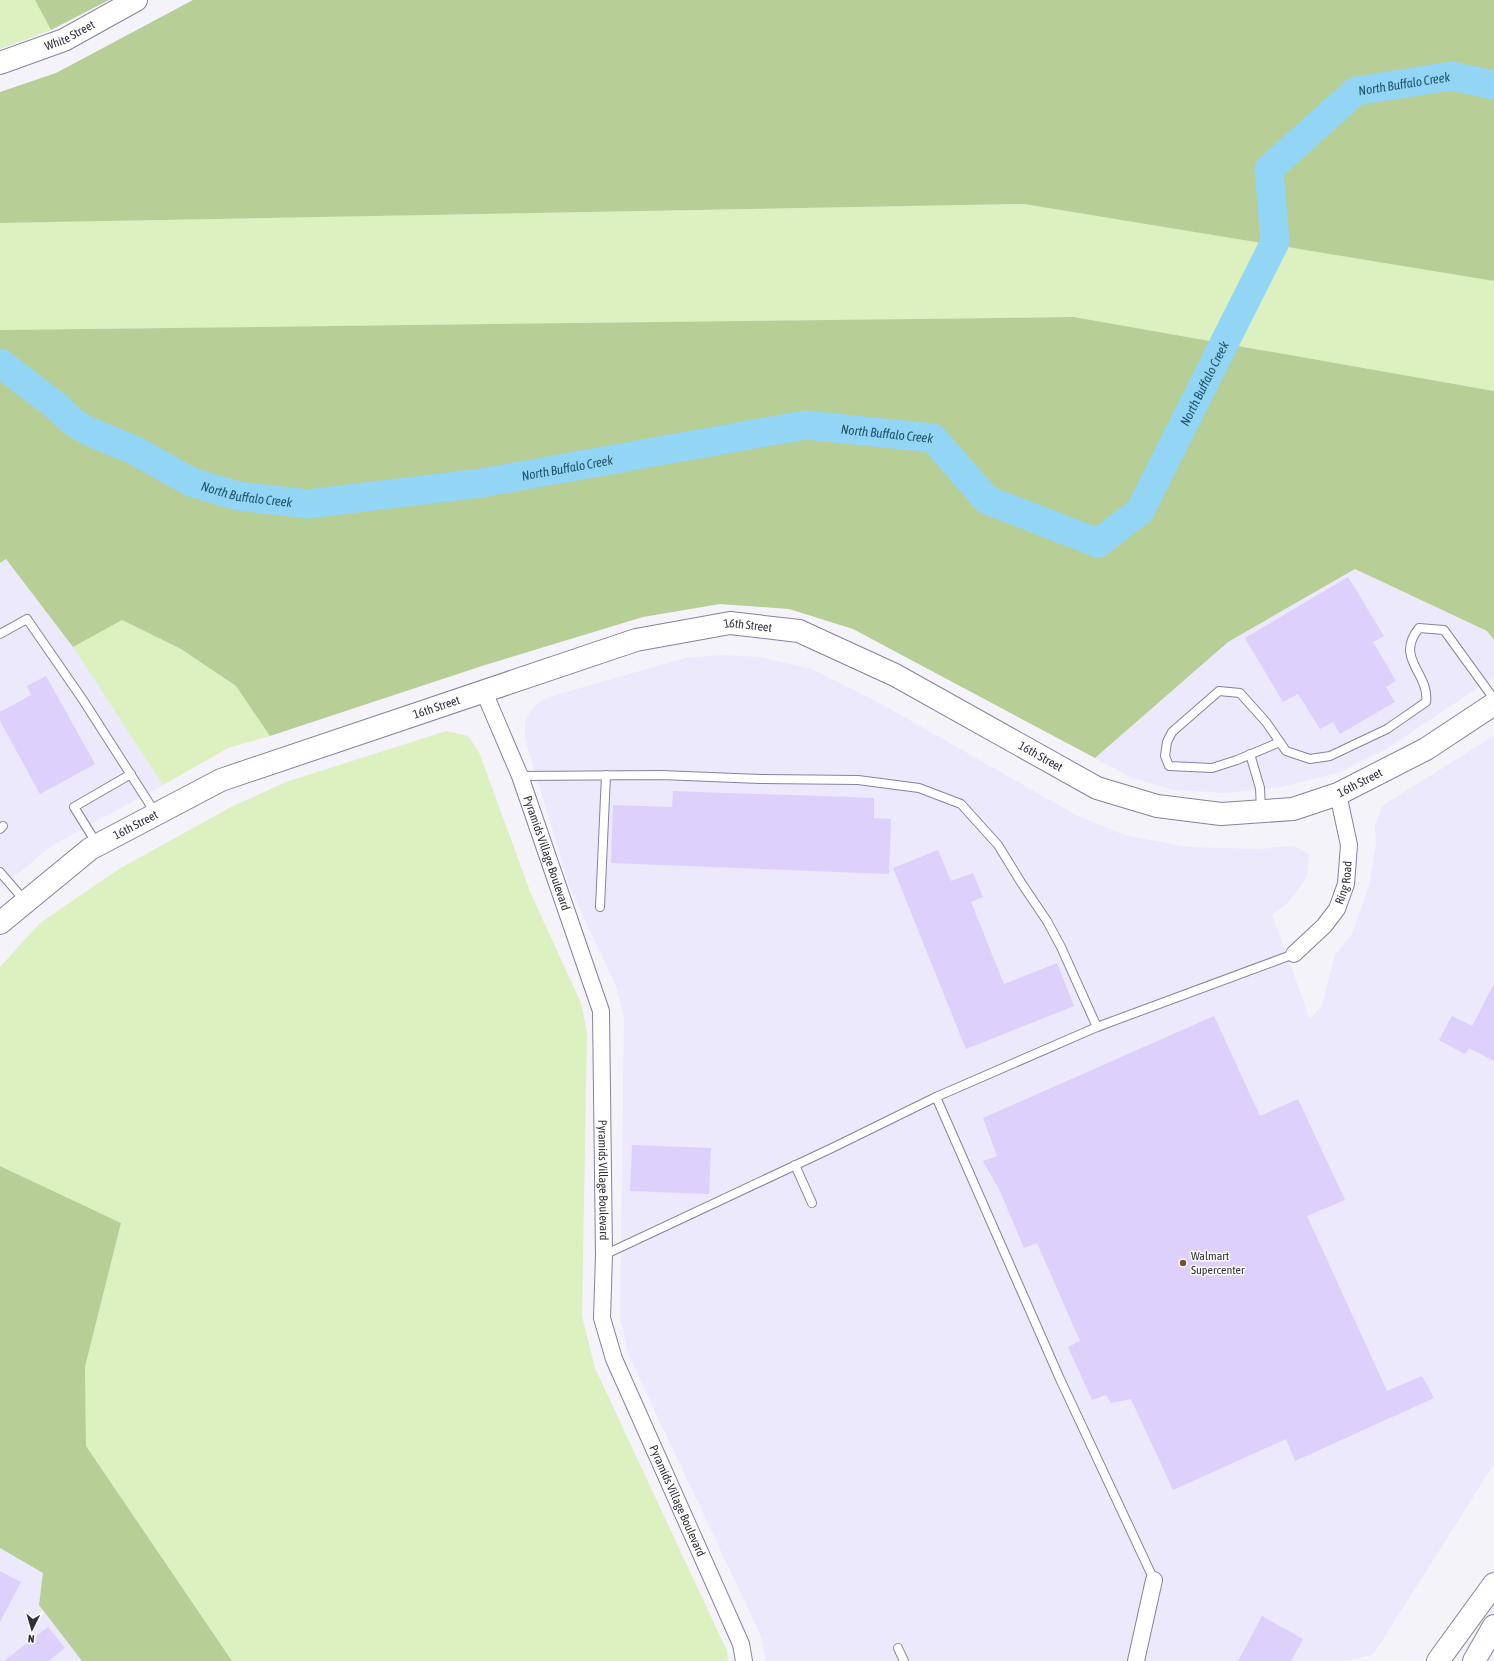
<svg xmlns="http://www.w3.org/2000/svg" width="1494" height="1661" font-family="'Asap Condensed',sans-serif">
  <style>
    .built { fill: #ebe9fb }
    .green { fill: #dcf0c0 }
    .forest { fill: #b7ce96 }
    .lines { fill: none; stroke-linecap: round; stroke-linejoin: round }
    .river { stroke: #93d5f4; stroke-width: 29 }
    .building { fill: #ddd0fd }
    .lane-casing { stroke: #8682a1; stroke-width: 10 }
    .street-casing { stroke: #8682a1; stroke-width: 18 }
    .secondary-casing { stroke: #8682a1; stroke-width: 24 }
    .highway-casing { stroke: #8682a1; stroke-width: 24 }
    .lane { stroke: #fff; stroke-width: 8 }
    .street { stroke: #fff; stroke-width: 16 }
    .secondary { stroke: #fff; stroke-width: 22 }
    .highway { stroke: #fff; stroke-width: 22 }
    .poi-dot { fill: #75562b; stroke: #fff; stroke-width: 1.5 }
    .labels { text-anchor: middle; stroke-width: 3; stroke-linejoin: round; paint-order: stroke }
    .street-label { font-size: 12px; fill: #312f3d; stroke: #fff }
    .poi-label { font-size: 12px; fill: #312f3d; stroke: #fff; text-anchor: start }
    .water-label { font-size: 13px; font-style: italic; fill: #21546a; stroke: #fff }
  </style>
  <rect width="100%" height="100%" fill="#f4f3fa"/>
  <g class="built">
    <polygon points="6,559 73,647 163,785 53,845 0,888 0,563"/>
    <polygon points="1355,569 1487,631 1494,640 1494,677 1388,748 1338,773 1282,787 1227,793 1174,790 1132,778 1095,758 1228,642"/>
    <polygon points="722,655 760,657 812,669 878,702 1076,815 1124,835 1187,847 1260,849 1293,846 1309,854 1307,877 1287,904 1272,914 1310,1019 1322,1005 1335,955 1352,934 1369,887 1376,843 1375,826 1382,806 1494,736 1494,1464 1373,1655 1342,1661 766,1661 761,1636 629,1356 620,1319 624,1017 616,986 570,888 525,739 525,721 535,705 549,697 685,658"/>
    <polygon points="0,1548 44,1573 39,1605 82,1661 0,1661"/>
  </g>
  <g class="green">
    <polygon points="0,0 35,0 51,30 0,49"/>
    <polygon points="1024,204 1494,281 1494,391 1074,317 0,330 0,223"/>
    <polygon points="122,620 181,649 236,686 270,736 228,748 163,785 73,647"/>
    <polygon points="446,731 468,736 479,752 531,894 581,1003 587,1031 582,1316 595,1368 727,1651 728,1661 232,1661 86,1446 85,1367 121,1223 0,1166 0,967 40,923 119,869 231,807 286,782"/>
  </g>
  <g class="forest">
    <polygon points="35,0 109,0 51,30"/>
    <polygon points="193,0 1494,0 1494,281 1024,204 0,223 0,92 56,73"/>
    <polygon points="1074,317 1494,391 1494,640 1487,631 1355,569 1228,642 1095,758 853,629 789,609 720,604 643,617 485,665 270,736 236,686 181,649 122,620 73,647 6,559 0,563 0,330"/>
    <polygon points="0,1166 121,1223 85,1367 86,1446 232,1661 82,1661 39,1605 43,1573 0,1548"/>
  </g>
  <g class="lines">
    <path class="river" id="s1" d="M 0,363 L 55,405 L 73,422 L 90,432 L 134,450 L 191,482 L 238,496 L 308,504 L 481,483 L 805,425 L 933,438 L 987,500 L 1098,543 L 1140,511 L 1275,242 L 1269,169 L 1356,91 L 1451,76 L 1494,85"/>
  </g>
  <g class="building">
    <polygon points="1348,577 1384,636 1373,642 1396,681 1386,687 1395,702 1340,734 1333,722 1320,729 1298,694 1283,702 1245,638"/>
    <polygon points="46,676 95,764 40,794 0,721 0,712 31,695 27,686"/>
    <polygon points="673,791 874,798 874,818 891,819 889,874 611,863 613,805 672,807"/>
    <polygon points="938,850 951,881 973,873 983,897 971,902 1004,984 1057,963 1074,1006 966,1049 893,868"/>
    <polygon points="1494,984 1494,1061 1469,1048 1465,1054 1439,1040 1452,1016 1472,1026"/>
    <polygon points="1214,1016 1260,1116 1298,1099 1345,1200 1307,1216 1387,1391 1422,1376 1434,1398 1295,1461 1286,1439 1173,1490 1131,1399 1111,1403 1106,1395 1092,1400 1068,1347 1080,1341 1037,1243 1024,1248 1000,1191 983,1161 997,1156 983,1118"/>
    <polygon points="632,1145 711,1148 709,1194 630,1191"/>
    <polygon points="0,1571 21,1582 0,1622"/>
    <polygon points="1262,1616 1303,1639 1291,1661 1238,1661"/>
    <polygon points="48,1627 65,1648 48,1661 4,1661"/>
  </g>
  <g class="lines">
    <defs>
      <g id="lane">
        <polyline points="0,634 27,619 83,700 156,814"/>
        <path d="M 1280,742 L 1237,760 L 1212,768 L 1169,766 L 1165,756 L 1167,742 L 1172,732 L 1219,691 L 1240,693 L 1266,722 L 1286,751 L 1310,759 L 1330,756 L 1387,729 L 1426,702 C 1430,673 1394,659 1419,628 L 1444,630 L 1494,699"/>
        <polyline points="1250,754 1260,788 1261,810"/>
        <polyline points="520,776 661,775 760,779 858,780 919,788 961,804 998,845 1022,884 1047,921 1061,947 1097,1027"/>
        <polyline points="0,829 3,826"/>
        <polyline points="97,844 74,807 131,774"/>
        <polyline points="0,872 25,901"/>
        <polyline points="600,907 606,775"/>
        <polyline points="936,1097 1060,1379 1154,1580"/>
        <polyline points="795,1165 812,1203"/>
        <polyline points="604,1255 830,1149 936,1097 1097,1027 1294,954"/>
        <polyline points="898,1648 904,1661"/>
      </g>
      <g id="street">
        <path id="s2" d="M 484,692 L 520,776 L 601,1011 L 604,1255 L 602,1318 L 614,1359 L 741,1644 L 744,1661"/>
        <path id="s3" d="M 1294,954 L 1324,926 L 1337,909 L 1346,884 L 1349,845 L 1338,794"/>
        <polyline points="1136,1661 1154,1580"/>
      </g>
      <g id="secondary">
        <path id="s4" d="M 0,63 L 64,40 L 136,0"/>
        <path id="s5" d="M 0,923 L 90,849 L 221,780 L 636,640 L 730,623 L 799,631 L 895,675 L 1097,788 L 1157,806 L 1221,814 L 1293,809 L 1338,794 L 1426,749 L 1494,704"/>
      </g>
      <g id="highway">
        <polyline points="1438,1661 1494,1584"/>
        <polyline points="1474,1661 1494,1626"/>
      </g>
    </defs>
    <use href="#lane" class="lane-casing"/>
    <use href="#street" class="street-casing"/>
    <use href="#secondary" class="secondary-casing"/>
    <use href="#highway" class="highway-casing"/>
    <use href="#lane" class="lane"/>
    <use href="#street" class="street"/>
    <use href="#secondary" class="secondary"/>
    <use href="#highway" class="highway"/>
  </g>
  <circle class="poi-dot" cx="1183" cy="1263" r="4"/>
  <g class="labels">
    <g class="street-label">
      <text dy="4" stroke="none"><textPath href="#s4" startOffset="75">White Street</textPath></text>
      <text dy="4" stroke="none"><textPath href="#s5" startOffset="816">16th Street</textPath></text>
      <text dy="4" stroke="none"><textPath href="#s5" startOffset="492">16th Street</textPath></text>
      <text dy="4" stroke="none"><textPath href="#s5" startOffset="1140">16th Street</textPath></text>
      <text dy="4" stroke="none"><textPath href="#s5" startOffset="1476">16th Street</textPath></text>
      <text dy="4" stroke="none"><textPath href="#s5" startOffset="168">16th Street</textPath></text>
      <text dy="4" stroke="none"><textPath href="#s2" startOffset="173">Pyramids Village Boulevard</textPath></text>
      <text dy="4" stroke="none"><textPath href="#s3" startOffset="90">Ring Road</textPath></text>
      <text dy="4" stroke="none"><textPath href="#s2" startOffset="509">Pyramids Village Boulevard</textPath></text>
      <text dy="4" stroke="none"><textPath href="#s2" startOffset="845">Pyramids Village Boulevard</textPath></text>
    </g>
    <g class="poi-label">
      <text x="1191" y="1260">Walmart<tspan x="1191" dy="14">Supercenter</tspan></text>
    </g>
    <g class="water-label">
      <text dy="5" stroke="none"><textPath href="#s1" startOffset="1772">North Buffalo Creek</textPath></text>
      <text dy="5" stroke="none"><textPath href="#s1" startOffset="1375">North Buffalo Creek</textPath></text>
      <text dy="5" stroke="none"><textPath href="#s1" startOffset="932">North Buffalo Creek</textPath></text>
      <text dy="5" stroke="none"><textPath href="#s1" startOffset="608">North Buffalo Creek</textPath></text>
      <text dy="5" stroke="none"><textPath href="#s1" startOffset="284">North Buffalo Creek</textPath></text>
    </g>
  </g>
  <g transform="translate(32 1629) rotate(185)" stroke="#ffffff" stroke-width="3" paint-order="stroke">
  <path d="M0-3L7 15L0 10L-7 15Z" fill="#312f3d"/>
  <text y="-6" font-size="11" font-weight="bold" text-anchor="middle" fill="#312f3d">N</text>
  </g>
</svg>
